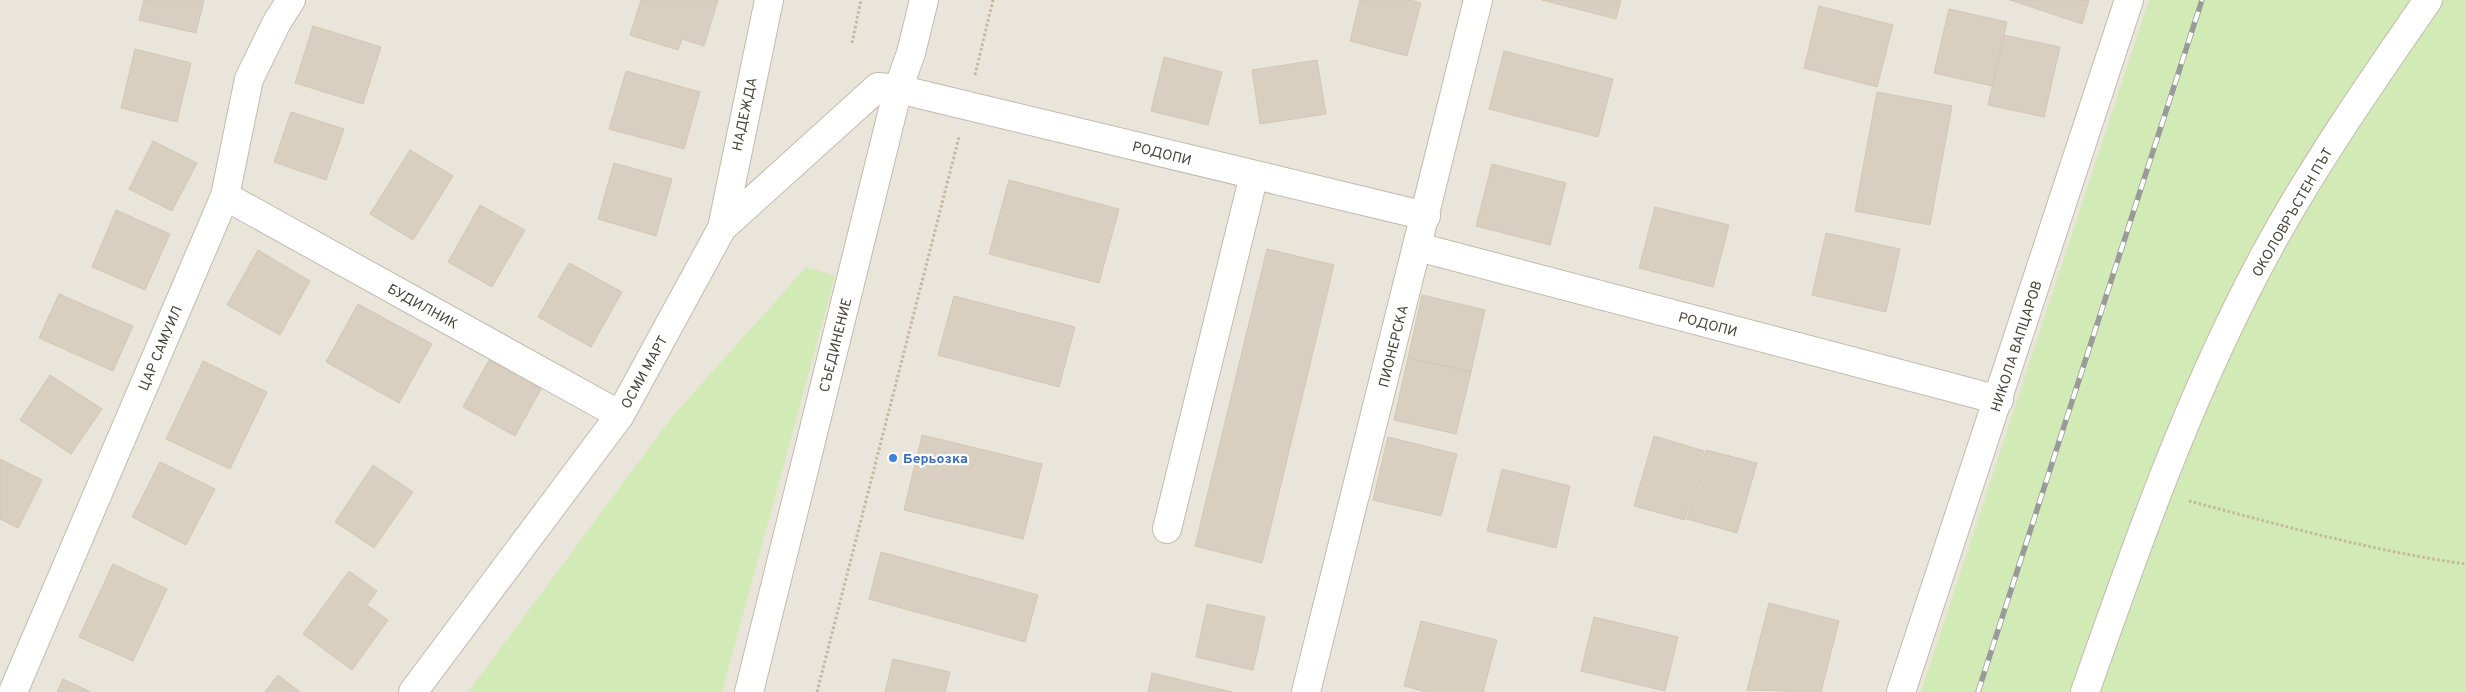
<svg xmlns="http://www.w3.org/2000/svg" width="2466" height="692" font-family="Overpass,sans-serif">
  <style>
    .residential { fill: #eae5da }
    .green { fill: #d2eab5 }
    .building { fill: #d8cfc1; stroke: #d3c7b4 }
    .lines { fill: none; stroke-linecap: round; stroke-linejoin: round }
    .minor-casing { stroke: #c2bbae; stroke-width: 30 }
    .path { stroke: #c4b79f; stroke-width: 3; stroke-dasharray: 2.5 2.5; stroke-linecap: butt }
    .minor { stroke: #fff; stroke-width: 28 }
    .rail-casing { stroke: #9a9a9a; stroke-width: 5.5 }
    .rail { stroke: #fff; stroke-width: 4; stroke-dasharray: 11; stroke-linecap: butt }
    .shop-dot { fill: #3f7fe0; stroke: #fff; stroke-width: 2 }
    .labels { text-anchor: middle; stroke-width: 4.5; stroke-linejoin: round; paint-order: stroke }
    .street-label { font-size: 14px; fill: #4b4439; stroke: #fff }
    .shop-label { font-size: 14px; font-weight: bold; fill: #366cbe; stroke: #fff; text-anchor: start }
  </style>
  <rect width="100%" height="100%" fill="#f6f3ec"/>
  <rect class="residential" x="0" y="0" width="2466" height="692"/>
  <g class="green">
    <polygon points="2149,0 2466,0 2466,692 1921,692"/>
    <polygon points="806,267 835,276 722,692 468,692 672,417"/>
  </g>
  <g class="building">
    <polygon points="144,0 204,0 196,33 139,20"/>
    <polygon points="641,0 718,0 704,46 682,39 678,50 630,35"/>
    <polygon points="1360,0 1410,0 1421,3 1407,56 1350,41"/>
    <polygon points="1542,0 1621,0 1616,19"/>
    <polygon points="2010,0 2089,0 2082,24"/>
    <polygon points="1819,6 1893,25 1877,87 1804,68"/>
    <polygon points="1949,9 2007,22 1992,86 1934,73"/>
    <polygon points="313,26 381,47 363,104 295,83"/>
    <polygon points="2004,35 2060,47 2044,117 1988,105"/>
    <polygon points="135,49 191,63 177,122 121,108"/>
    <polygon points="1504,51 1613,79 1598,137 1489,109"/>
    <polygon points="1164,57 1222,72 1208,125 1151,111"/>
    <polygon points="1317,60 1326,114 1260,124 1252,70"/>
    <polygon points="626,71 700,92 684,149 609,129"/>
    <polygon points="1877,92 1952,106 1930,225 1855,211"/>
    <polygon points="291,112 344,129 326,180 274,162"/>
    <polygon points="153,141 197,163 172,211 129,189"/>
    <polygon points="410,150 453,176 413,240 370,214"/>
    <polygon points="614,163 672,179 656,236 598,219"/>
    <polygon points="1492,164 1566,183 1550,245 1476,226"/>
    <polygon points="1009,180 1119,209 1099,283 989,254"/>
    <polygon points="480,205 525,230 492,287 448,262"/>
    <polygon points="1655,207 1729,225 1713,287 1639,268"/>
    <polygon points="116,210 170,234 145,290 92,267"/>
    <polygon points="1826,233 1900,249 1886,312 1812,295"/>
    <polygon points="1267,249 1334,265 1262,563 1195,546"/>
    <polygon points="258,250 310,281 280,335 227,305"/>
    <polygon points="569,263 622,292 591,347 538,317"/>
    <polygon points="59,294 133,326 113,371 39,338"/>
    <polygon points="1422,295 1485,310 1471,372 1408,358"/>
    <polygon points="954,296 1075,327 1059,387 938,355"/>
    <polygon points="358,304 432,344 399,403 326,362"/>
    <polygon points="1408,358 1471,372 1456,434 1394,420"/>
    <polygon points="489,360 541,389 515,436 463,407"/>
    <polygon points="203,361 267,392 230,469 166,439"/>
    <polygon points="50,375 102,409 71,454 20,420"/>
    <polygon points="922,435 1042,464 1023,539 904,510"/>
    <polygon points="1654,436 1704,451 1685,520 1634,506"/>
    <polygon points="1388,437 1457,454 1441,516 1373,500"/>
    <polygon points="1706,450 1757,463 1737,533 1687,519"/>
    <polygon points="0,459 42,480 18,528 0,519"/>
    <polygon points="160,462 215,489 186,545 132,517"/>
    <polygon points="373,465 413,492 374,548 335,522"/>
    <polygon points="1502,469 1570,486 1556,548 1487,531"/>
    <polygon points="881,552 1038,595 1025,642 869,599"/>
    <polygon points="113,564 167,589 133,661 79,637"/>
    <polygon points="349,571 377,591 367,605 388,620 352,670 303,634"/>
    <polygon points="1769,603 1839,621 1821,692 1747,690"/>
    <polygon points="1207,604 1265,617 1253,670 1196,657"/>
    <polygon points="1594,617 1678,637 1665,691 1581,671"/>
    <polygon points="1421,621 1497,640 1483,692 1427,692 1404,686"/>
    <polygon points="893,659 950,672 945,692 885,692"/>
    <polygon points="1152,673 1232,692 1148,692"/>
    <polygon points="278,675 300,692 265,692"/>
    <polygon points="63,679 91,692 57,692"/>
  </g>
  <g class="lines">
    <defs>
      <g id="minor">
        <polyline points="225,196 620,415"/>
        <polyline points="722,228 769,0"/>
        <polyline points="1418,247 1999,400"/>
        <polyline points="1167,529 1254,175"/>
        <polyline points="13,692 225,196 249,79 277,22 291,0"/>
        <polyline points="413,692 620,415 722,228 878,87 898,89 1426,216"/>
        <polyline points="749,692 898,89 911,53 924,0"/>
        <polyline points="1306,692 1478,0"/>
        <polyline points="1901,692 2129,0"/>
        <path d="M 2085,692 C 2138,541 2191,390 2268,249 C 2315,163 2372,81 2428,0"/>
      </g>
    </defs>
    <use href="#minor" class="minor-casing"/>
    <g class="path">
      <polyline points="852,43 861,0"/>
      <polyline points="975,75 993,0"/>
      <path d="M 2189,501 C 2280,525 2372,551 2466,564"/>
      <polyline points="817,692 959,137"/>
    </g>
    <use href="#minor" class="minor"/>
    <defs>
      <polyline id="rail" points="1978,692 2202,0"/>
    </defs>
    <use href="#rail" class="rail-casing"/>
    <use href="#rail" class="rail"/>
  </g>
  <circle class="shop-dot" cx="893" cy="458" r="5"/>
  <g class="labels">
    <g class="street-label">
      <text transform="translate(744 114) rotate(-78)" y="5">НАДЕЖДА</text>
      <text transform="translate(1162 153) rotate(14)" y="5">РОДОПИ</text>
      <text transform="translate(2292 212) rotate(-60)" y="5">ОКОЛОВРЪСТЕН ПЪТ</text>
      <text transform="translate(423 306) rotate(29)" y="5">БУДИЛНИК</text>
      <text transform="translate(1708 324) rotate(15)" y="5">РОДОПИ</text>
      <text transform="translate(835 345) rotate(-76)" y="5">СЪЕДИНЕНИЕ</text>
      <text transform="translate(1393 346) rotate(-76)" y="5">ПИОНЕРСКА</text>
      <text transform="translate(2016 346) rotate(-72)" y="5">НИКОЛА ВАПЦАРОВ</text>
      <text transform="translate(160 348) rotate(-67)" y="5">ЦАР САМУИЛ</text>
      <text transform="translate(644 372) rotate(-61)" y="5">ОСМИ МАРТ</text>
    </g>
    <g class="shop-label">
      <text x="903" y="463">Берьозка</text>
    </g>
  </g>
</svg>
